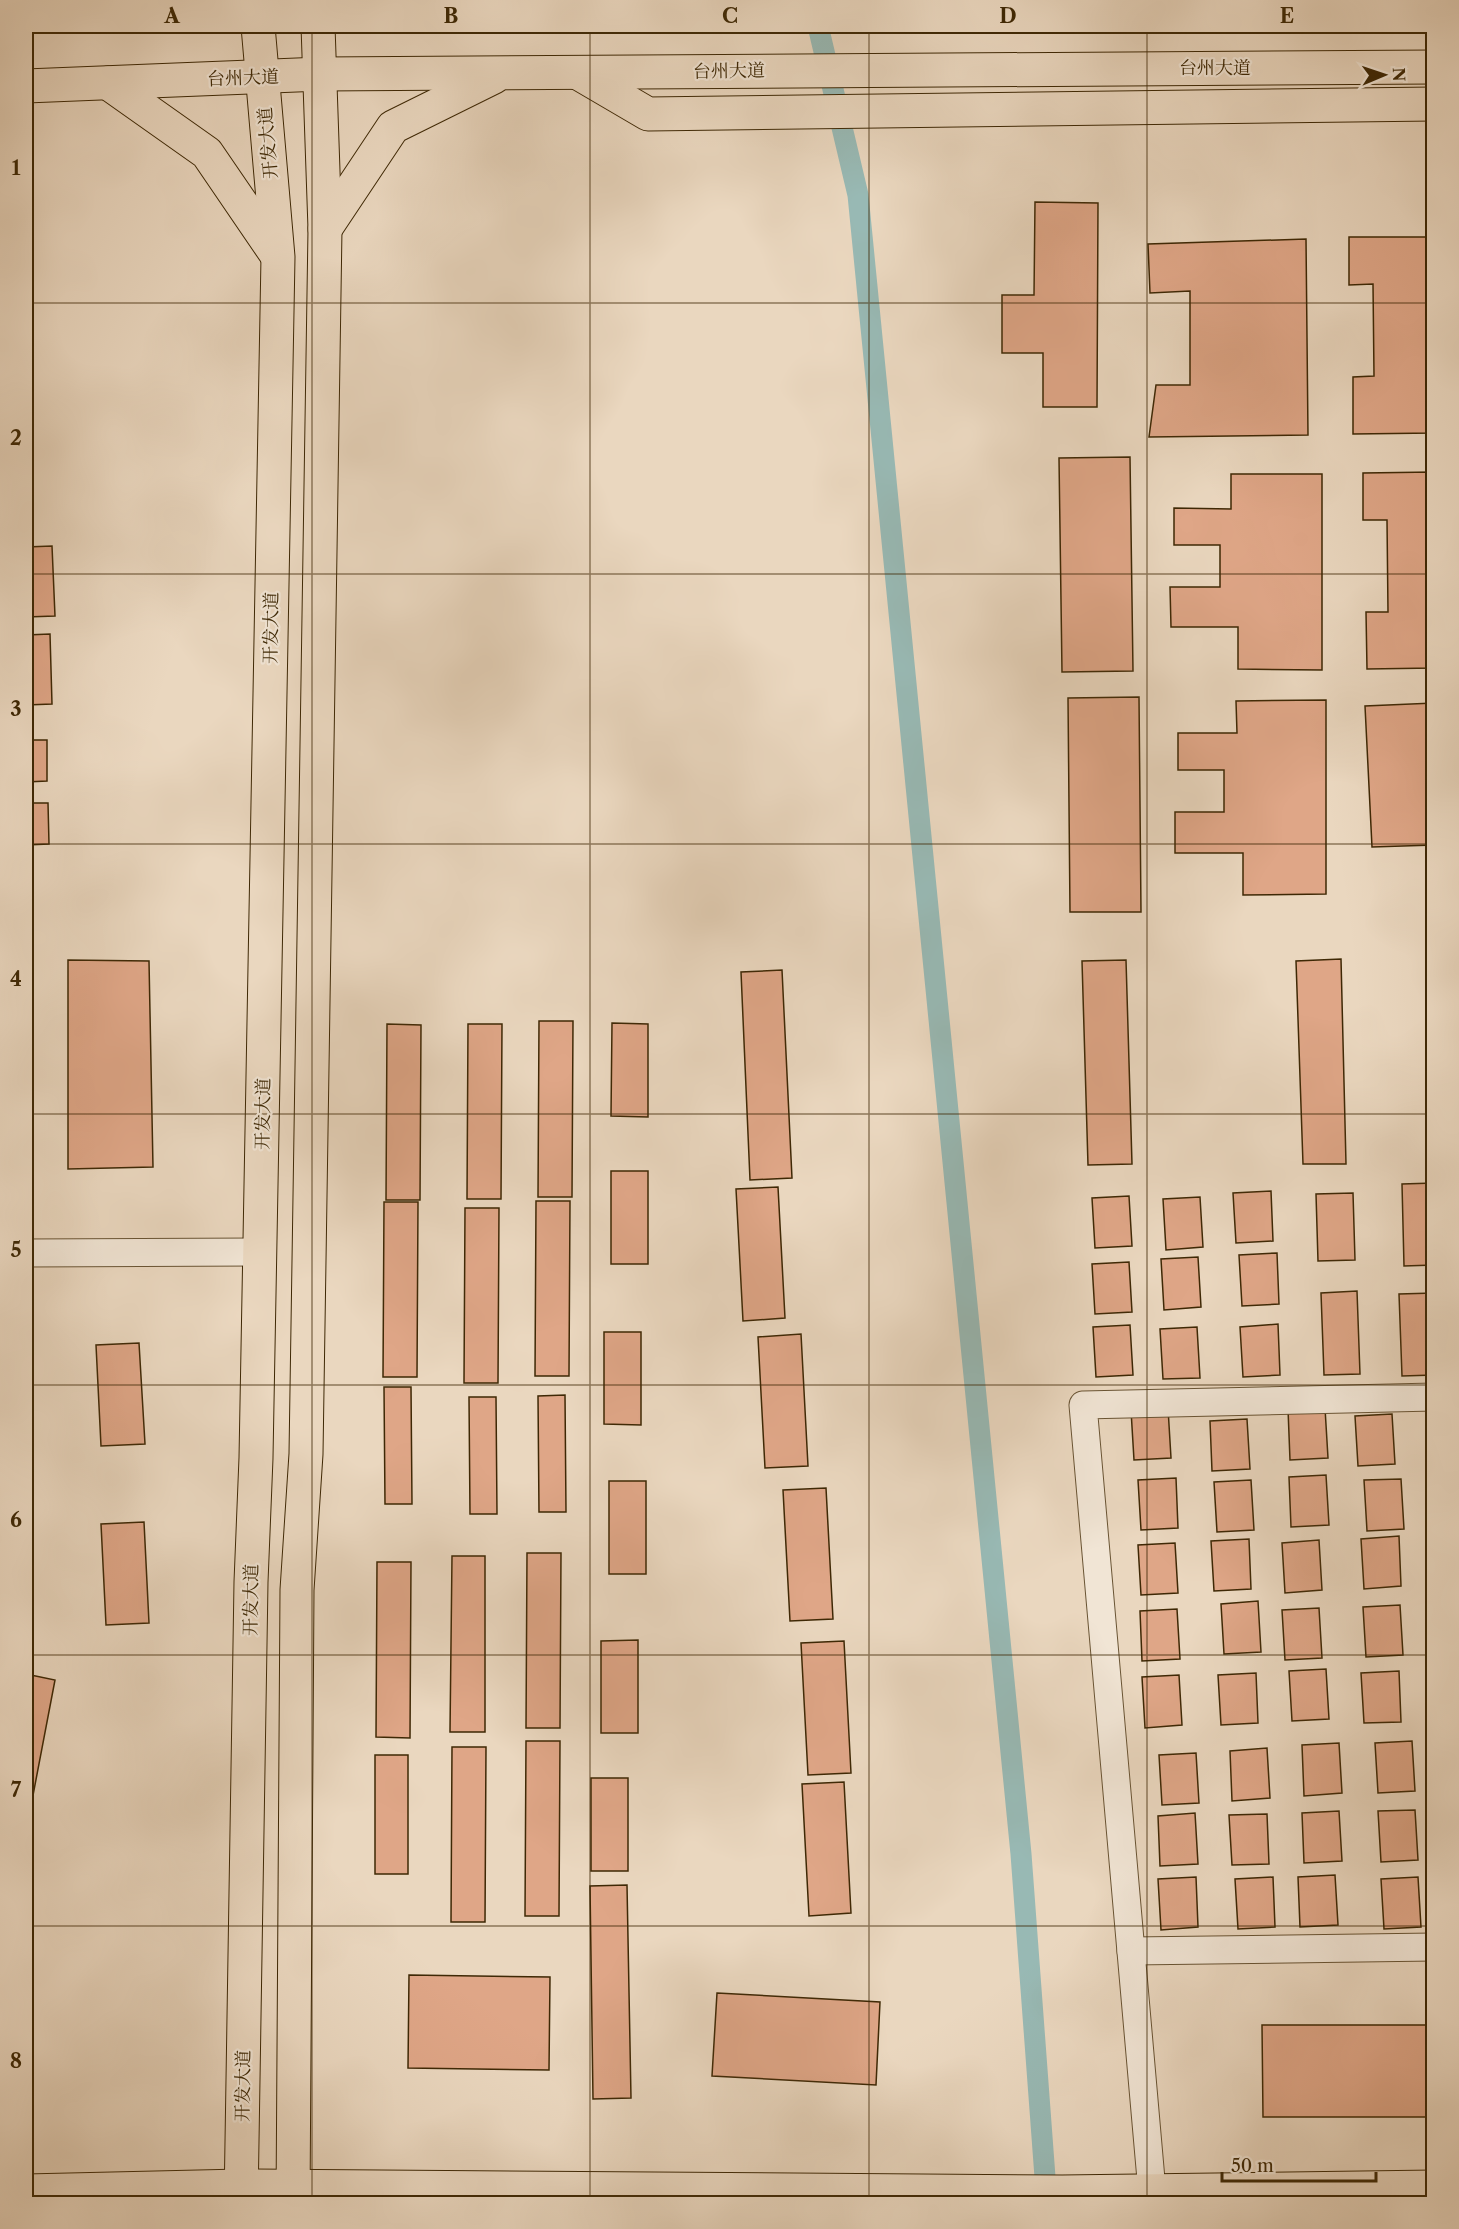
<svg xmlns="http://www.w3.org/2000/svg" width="1459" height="2229" font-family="'Libre Caslon Text','Noto Serif SC',serif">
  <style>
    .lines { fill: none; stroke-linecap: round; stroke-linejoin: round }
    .canal { stroke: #98b9b4; stroke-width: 21 }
    .building { fill: #dfa687; stroke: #3e2805; stroke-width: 1.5 }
    .minor-casing { stroke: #695434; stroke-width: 29 }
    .major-casing { stroke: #3e2805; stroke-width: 35 }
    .minor { stroke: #f1e5d5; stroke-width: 27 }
    .major { stroke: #ead7bf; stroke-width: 33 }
    .grid { fill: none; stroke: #3e2805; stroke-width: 1.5; stroke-opacity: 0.55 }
    .labels { text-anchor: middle; stroke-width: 4.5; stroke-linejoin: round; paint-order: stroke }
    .street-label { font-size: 18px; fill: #3e2805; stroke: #f1e5d5 }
    .neatline { fill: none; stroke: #3e2805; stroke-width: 2 }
    .grid-label { font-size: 20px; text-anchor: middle; font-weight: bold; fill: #3e2805 }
  </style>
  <rect width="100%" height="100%" fill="#ead7bf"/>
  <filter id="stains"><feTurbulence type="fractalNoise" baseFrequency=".00333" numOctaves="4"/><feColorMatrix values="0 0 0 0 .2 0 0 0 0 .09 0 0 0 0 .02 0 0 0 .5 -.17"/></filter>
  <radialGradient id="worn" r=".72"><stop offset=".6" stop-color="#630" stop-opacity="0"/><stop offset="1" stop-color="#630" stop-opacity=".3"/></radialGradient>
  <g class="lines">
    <polyline class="canal" points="818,26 858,195 1021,1854 1047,2204"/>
  </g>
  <g class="building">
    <polygon points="1035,202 1098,203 1097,407 1043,407 1043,353 1002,353 1002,295 1034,295"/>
    <polygon points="1349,237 1434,237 1434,433 1353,434 1353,377 1374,376 1373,284 1349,285"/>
    <polygon points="1306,239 1308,435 1149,437 1156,385 1190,385 1190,291 1150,293 1148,244"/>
    <polygon points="1130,457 1133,671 1062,672 1059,458"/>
    <polygon points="1434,472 1434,668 1367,669 1366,612 1388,612 1387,520 1363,520 1363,473"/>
    <polygon points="1231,474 1322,474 1322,670 1238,669 1238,627 1171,627 1170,587 1220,587 1220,545 1174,545 1174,508 1231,509"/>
    <polygon points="52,546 55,616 26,617 26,547"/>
    <polygon points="50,634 52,704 26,705 26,635"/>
    <polygon points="1139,697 1141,912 1070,912 1068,698"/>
    <polygon points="1326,700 1326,894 1243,895 1243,853 1175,853 1175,812 1224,812 1224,770 1178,770 1178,733 1237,733 1236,701"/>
    <polygon points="1434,703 1434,845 1372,847 1365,706"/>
    <polygon points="26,740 47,740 47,781 26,782"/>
    <polygon points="26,803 48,803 49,844 26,845"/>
    <polygon points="1341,959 1346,1164 1303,1164 1296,961"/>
    <polygon points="68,960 149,961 153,1167 68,1169"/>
    <polygon points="1126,960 1132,1164 1088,1165 1082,961"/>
    <polygon points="782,970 792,1178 750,1180 741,972"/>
    <polygon points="539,1021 573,1021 572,1197 538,1197"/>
    <polygon points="612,1023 648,1024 648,1117 611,1116"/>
    <polygon points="387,1024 421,1025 420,1200 386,1200"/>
    <polygon points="468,1024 502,1024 501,1199 467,1199"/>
    <rect x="611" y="1171" width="37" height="93"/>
    <polygon points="1434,1183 1434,1265 1404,1266 1402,1184"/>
    <polygon points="778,1187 785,1318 743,1321 736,1189"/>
    <polygon points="1271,1191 1273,1241 1236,1243 1233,1193"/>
    <polygon points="1353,1193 1355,1260 1318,1261 1316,1194"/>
    <polygon points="1129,1196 1132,1246 1095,1248 1092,1198"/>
    <polygon points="1200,1197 1203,1247 1166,1250 1163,1199"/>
    <polygon points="536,1201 570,1201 569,1376 535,1376"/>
    <polygon points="384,1202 418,1202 417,1377 383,1377"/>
    <polygon points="465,1208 499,1208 498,1383 464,1383"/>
    <polygon points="1277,1253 1279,1304 1242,1306 1239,1255"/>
    <polygon points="1198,1257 1201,1307 1164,1310 1161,1259"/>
    <polygon points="1129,1262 1132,1312 1095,1314 1092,1264"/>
    <polygon points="1357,1291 1360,1374 1324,1375 1321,1293"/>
    <polygon points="1434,1293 1434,1375 1402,1376 1399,1294"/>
    <polygon points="1278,1324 1280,1375 1243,1377 1240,1327"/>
    <polygon points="1130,1325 1133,1375 1096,1377 1093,1327"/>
    <polygon points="1197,1327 1200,1378 1163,1379 1160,1329"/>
    <polygon points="604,1332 641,1332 641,1425 604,1424"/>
    <polygon points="801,1334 808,1466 765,1468 758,1337"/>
    <polygon points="139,1343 145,1444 101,1446 96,1345"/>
    <polygon points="384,1387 411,1387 412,1504 385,1504"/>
    <polygon points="565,1395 566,1512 539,1512 538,1396"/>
    <polygon points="469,1397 496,1397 497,1514 470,1514"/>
    <polygon points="1168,1408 1171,1458 1134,1460 1131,1410"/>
    <polygon points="1325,1408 1328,1458 1290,1460 1288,1409"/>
    <polygon points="1392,1414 1395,1464 1358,1466 1355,1416"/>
    <polygon points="1247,1419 1250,1469 1212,1471 1210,1421"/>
    <polygon points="1326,1475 1329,1525 1291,1527 1289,1477"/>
    <polygon points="1176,1478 1178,1528 1141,1530 1138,1480"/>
    <polygon points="1401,1479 1404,1529 1367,1531 1364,1480"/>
    <polygon points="1251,1480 1254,1530 1217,1532 1214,1482"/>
    <rect x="609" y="1481" width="37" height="93"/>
    <polygon points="826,1488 833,1619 790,1621 783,1490"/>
    <polygon points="144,1522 149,1623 106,1625 101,1524"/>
    <polygon points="1399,1536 1401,1586 1364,1589 1361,1539"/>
    <polygon points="1249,1539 1251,1589 1214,1591 1211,1541"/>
    <polygon points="1319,1540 1322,1590 1285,1593 1282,1543"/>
    <polygon points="1175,1543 1178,1593 1141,1595 1138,1545"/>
    <polygon points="527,1553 561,1553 560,1728 526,1728"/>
    <polygon points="452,1556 485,1556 485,1732 450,1732"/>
    <polygon points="377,1562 411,1562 410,1738 376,1737"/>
    <polygon points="1258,1601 1261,1652 1224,1654 1221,1604"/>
    <polygon points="1400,1605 1403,1655 1366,1657 1363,1607"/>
    <polygon points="1319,1608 1322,1658 1285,1660 1282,1610"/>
    <polygon points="1177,1609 1180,1659 1142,1661 1140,1611"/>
    <polygon points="638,1640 638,1733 601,1733 601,1641"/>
    <polygon points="844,1641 851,1773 808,1775 801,1643"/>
    <polygon points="1326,1669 1329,1719 1292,1721 1289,1671"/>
    <polygon points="1399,1671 1401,1722 1364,1723 1361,1673"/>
    <polygon points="1256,1673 1258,1723 1221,1725 1218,1675"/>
    <polygon points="26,1674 55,1680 26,1832"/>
    <polygon points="1179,1675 1182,1725 1145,1728 1142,1677"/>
    <polygon points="526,1741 560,1741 559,1916 525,1916"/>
    <polygon points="1412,1741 1415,1791 1378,1793 1375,1743"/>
    <polygon points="1339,1743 1342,1793 1304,1796 1302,1745"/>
    <polygon points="452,1747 486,1747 485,1922 451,1922"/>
    <polygon points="1267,1748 1270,1798 1232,1801 1230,1751"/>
    <polygon points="1196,1753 1199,1803 1162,1805 1159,1755"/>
    <rect x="375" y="1755" width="33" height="119"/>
    <rect x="591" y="1778" width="37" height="93"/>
    <polygon points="844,1782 851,1913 809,1916 802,1784"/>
    <polygon points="1415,1810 1418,1860 1381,1862 1378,1811"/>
    <polygon points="1339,1811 1342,1861 1304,1863 1302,1813"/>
    <polygon points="1195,1813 1198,1864 1160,1866 1158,1816"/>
    <polygon points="1267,1814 1269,1864 1232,1865 1229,1815"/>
    <polygon points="1335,1875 1338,1925 1300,1927 1298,1877"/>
    <polygon points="1196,1877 1198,1927 1161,1930 1158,1879"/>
    <polygon points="1273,1877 1275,1927 1238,1929 1235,1879"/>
    <polygon points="1418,1877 1421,1927 1384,1929 1381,1879"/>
    <polygon points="627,1885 631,2098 593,2099 590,1886"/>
    <polygon points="409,1975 550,1977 549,2070 408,2068"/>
    <polygon points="717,1993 880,2002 876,2085 712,2076"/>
    <polygon points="1262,2025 1434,2025 1434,2117 1263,2117"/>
  </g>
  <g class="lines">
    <defs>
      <g id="minor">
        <polyline points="26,1253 260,1252"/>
        <polyline points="1131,1951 1434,1947"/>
        <polyline points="1152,2191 1083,1405 1434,1397"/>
      </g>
      <g id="major">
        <polyline points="578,73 648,114 1434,104"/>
        <polyline points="108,83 207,153 276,254"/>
        <polyline points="26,86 321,74 1434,67"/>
        <polyline points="325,229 393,127 494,77"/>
        <polyline points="26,2191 241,2186 1062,2192 1434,2187"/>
        <polyline points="241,2204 251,1582 256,1458 278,257 258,26"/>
        <polyline points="293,2204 297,1590 306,1454 325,229 318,26"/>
      </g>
    </defs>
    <use href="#minor" class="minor-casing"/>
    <use href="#major" class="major-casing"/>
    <use href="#minor" class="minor"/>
    <use href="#major" class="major"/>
  </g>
  <path class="grid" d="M 312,26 L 312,2204M 590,26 L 590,2204M 869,26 L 869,2204M 1147,26 L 1147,2204M 26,303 L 1434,303M 26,574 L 1434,574M 26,844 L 1434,844M 26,1114 L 1434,1114M 26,1385 L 1434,1385M 26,1655 L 1434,1655M 26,1926 L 1434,1926"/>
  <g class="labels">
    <g class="street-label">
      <text x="1215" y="74">台州大道</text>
      <text transform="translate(729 71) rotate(-1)" y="6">台州大道</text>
      <text transform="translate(243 78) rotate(-2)" y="6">台州大道</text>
      <text transform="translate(268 143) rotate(-95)" y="6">开发大道</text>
      <text transform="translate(271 628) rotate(-89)" y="6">开发大道</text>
      <text transform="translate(263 1114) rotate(-89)" y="6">开发大道</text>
      <text transform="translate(251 1600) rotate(-89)" y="6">开发大道</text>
      <text transform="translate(243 2086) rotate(-89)" y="6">开发大道</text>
    </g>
  </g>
  <rect width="1459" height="2229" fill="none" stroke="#ead7bf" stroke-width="66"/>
  <g transform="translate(1384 75) rotate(88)" stroke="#f1e5d5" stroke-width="4.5" paint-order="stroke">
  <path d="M0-4.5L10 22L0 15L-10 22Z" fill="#3e2805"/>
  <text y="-9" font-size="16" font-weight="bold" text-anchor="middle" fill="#3e2805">N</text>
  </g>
  <path d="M1222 2172v9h154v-9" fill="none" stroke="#3e2805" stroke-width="3"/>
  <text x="1231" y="2172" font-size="18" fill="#3e2805" stroke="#f1e5d5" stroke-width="4.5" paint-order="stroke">50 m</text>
  <rect x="33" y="33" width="1393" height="2163" class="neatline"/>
  <g class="grid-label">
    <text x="172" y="23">A</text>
    <text x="451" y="23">B</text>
    <text x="730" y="23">C</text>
    <text x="1008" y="23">D</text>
    <text x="1287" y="23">E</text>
    <text x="16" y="175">1</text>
    <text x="16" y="445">2</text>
    <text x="16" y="716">3</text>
    <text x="16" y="986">4</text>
    <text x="16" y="1257">5</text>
    <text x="16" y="1527">6</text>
    <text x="16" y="1797">7</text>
    <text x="16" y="2068">8</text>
  </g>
  <rect width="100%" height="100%" filter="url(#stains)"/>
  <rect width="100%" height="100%" fill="url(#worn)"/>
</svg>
